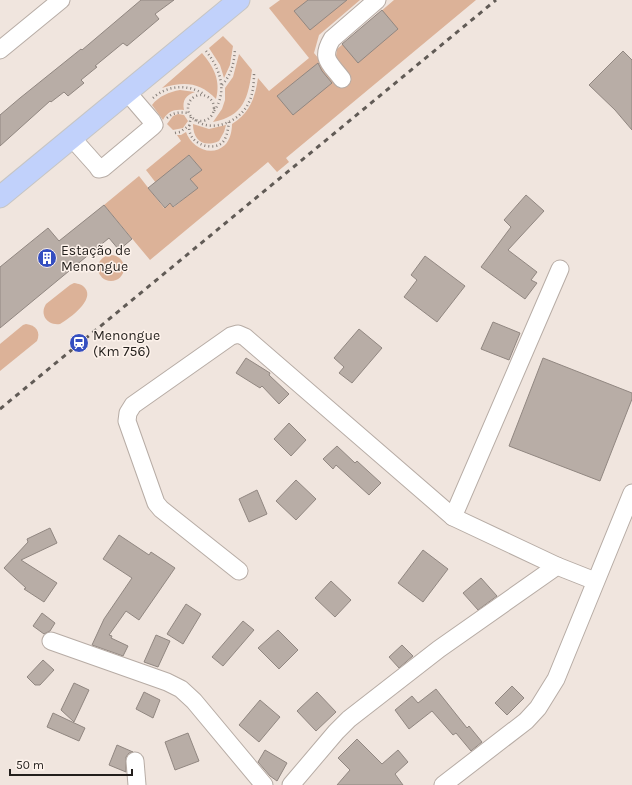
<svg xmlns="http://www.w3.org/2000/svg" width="632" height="785" font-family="Karla,sans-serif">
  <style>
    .green { fill: #dcb298 }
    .building { fill: #b8ada6; stroke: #918781 }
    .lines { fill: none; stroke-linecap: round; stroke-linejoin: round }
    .minor-casing { stroke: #b7aca5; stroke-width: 19 }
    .major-casing { stroke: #c6c5c4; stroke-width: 23 }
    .path { stroke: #877f7a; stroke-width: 2.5; stroke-dasharray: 1 3; stroke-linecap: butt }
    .minor { stroke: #fff; stroke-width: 17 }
    .major { stroke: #c1d1fb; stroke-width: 21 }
    .rail { stroke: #615b56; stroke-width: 3; stroke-dasharray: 5 5; stroke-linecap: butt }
    .labels { text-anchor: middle; stroke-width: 3; stroke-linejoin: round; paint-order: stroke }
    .poi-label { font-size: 14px; fill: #231f1c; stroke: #fdf2eb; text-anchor: start }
  </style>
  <rect width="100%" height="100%" fill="#f0e5de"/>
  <g class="green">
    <path d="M 280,0 L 360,0 L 319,35 L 314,53 L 340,84 L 336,56 L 337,49 L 394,0 L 476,0 L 286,158 L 289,162 L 277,172 L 268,162 L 150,260 L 104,205 L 139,176 L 164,208 L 170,203 L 174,207 L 197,188 L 190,179 L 201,169 L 189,155 L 156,183 L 146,170 L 181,141 L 177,135 L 181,135 L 186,132 C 191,147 211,158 225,145 C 230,140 232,131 232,124 C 250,113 255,98 258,78 L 269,91 L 309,58 L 269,8 Z"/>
    <polygon points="223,36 233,46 230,65 224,78 220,65 209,48"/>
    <path d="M 202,53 C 214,67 221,81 216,99 C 200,82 184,81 162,88 Z"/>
    <path d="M 239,54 L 252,70 C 248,98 244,116 213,122 L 222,109 L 225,100 L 225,88 L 233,77 Z"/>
    <path d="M 180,90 L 195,92 C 186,95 182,100 184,110 C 174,109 168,111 163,120 L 152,105 C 159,96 169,92 180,90 Z"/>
    <polygon points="178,114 184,115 188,121 183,128 173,130 167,124 173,116"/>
    <path d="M 193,124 L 209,129 L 226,125 L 224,132 L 219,141 C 203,148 193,140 193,124 Z"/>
    <circle cx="111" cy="268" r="13"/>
    <path d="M 74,283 C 79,284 82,284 85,288 C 95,300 70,318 60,324 C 48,326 39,315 46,304 L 70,285 Z"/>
    <path d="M 26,324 C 36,325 41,332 37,341 L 0,371 L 0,344 L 23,325 Z"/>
  </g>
  <g class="building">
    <polygon points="141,0 174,0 155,14 159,19 127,46 123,43 95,66 97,67 81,80 84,83 68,96 64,92 51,102 50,101 0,146 0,115 20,98 81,49 82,50"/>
    <polygon points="308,0 347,0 310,30 294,11"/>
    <polygon points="382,10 398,29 358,63 342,44"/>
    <polygon points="623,51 632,60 632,130 615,110 589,85"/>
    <polygon points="318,63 322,71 332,83 293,115 277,96"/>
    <polygon points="189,155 202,170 190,179 198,188 173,207 170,203 165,208 148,188"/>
    <polygon points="526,195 544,211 508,250 537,272 531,280 537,283 525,299 481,267 511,227 504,220"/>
    <polygon points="104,205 132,239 119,250 109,238 0,328 0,267 48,228 59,241"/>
    <polygon points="425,256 465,286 437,322 404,297 417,280 411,275"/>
    <polygon points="493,322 520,333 509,360 481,349"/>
    <polygon points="359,329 382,348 352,383 339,373 344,367 334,358"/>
    <polygon points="246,358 270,373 269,375 289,394 279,404 262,386 260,388 236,373"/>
    <polygon points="543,358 632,393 632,399 600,481 509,446"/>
    <polygon points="289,423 306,440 291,456 274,439"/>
    <polygon points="337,446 355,463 357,461 381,483 369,495 336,465 333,469 323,459"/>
    <polygon points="296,480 316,499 296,520 276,501"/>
    <polygon points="257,490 267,514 249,522 239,499"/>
    <polygon points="50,528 57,543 21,560 57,583 44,602 24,589 26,588 4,568 28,542 27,539"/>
    <polygon points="119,535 149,555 151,552 175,568 139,620 126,611 109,635 112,636 111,638 128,646 123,656 92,645 104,619 132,578 103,559"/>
    <polygon points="423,550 448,569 423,602 398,583"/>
    <polygon points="481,578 497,596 478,610 463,593"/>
    <polygon points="331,581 351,600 335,617 315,598"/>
    <polygon points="186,604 201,614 183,644 167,634"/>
    <polygon points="42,613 55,623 50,631 44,634 33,626"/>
    <polygon points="243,621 254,630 223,666 212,657"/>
    <polygon points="278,630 298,650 279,669 258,648"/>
    <polygon points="156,635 170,641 158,667 144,662"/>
    <polygon points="402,645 413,656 399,668 389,657"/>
    <polygon points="43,660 54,670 40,685 35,685 27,677"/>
    <polygon points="74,683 89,690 74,722 61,710"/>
    <polygon points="512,686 524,698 507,715 495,703"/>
    <polygon points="436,689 467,728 469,726 482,742 471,751 456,733 453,735 432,711 409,729 395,710 412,696 418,703"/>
    <polygon points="144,692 160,700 153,718 136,709"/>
    <polygon points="317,692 336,712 316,731 297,711"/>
    <polygon points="260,700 280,717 259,742 239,725"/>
    <polygon points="53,713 85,728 79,741 47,727"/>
    <polygon points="188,733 199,761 175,770 165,742"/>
    <polygon points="357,739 382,764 398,750 408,762 395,774 403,785 337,785 350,770 338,758"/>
    <polygon points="117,745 133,752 129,753 126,757 126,772 109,765"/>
    <polygon points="265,750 287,763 277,781 270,776 258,762"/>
  </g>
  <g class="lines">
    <defs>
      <g id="minor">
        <polyline points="0,50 61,0"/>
        <path d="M 342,79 C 330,63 320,59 332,39 L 377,0"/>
        <polyline points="72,138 97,166 99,169 103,168 152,127 154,125 152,121 127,92"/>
        <polyline points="453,517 560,269"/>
        <polyline points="239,571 161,509 156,503 127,421 128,413 133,405 231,336 238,334 245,337 453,517 557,566"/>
        <polyline points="51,641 167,682 181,689 194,701 264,785"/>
        <polyline points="135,761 137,785"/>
        <polyline points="291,785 336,732 349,719 439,649 557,566 595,581"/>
        <polyline points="443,785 526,721 538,708 556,679 632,493"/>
      </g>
      <polyline id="major" points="0,197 239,0"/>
    </defs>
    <use href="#minor" class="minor-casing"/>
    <use href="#major" class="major-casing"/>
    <g class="path">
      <path d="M 206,51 C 220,68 228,92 214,111"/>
      <path d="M 222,85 C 232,74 234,63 235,49"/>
      <circle cx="201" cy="108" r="13"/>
      <path d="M 153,98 C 167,85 188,84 204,94"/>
      <path d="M 191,117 C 190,122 188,128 190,133 C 193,144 212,151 222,143 C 227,138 228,129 229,122"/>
      <path d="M 167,118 C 173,112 181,112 189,113"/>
      <path d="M 195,120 C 212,133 239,122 248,104 C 253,95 254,84 254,73"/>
      <polyline points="175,133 180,132 190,125"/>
    </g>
    <use href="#minor" class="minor"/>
    <use href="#major" class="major"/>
    <polyline class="rail" points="0,409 496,0"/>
  </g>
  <defs>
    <symbol id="building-disc" viewBox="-11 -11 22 22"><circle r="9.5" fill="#344ec0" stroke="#fdf2eb"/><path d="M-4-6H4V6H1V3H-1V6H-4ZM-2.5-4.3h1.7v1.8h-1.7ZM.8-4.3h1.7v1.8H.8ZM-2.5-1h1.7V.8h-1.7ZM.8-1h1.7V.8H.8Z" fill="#fff"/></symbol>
    <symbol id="station-disc" viewBox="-11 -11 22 22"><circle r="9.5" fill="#344ec0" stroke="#fdf2eb"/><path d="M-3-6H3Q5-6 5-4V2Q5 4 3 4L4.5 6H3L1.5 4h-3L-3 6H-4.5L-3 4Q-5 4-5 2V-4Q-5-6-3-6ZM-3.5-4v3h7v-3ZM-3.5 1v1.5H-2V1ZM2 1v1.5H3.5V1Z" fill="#fff"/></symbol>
  </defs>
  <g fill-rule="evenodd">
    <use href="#building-disc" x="36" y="247" width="22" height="22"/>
    <use href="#station-disc" x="68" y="332" width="22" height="22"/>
  </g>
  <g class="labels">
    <g class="poi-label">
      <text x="61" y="255">Estação de<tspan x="61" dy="16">Menongue</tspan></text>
      <text x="93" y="340">Menongue<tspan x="93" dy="16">(Km 756)</tspan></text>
    </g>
  </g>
  <path d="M10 769v6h122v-6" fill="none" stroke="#231f1c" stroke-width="2"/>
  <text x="16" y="769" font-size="12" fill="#231f1c" stroke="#fdf2eb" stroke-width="3" paint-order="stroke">50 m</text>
</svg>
